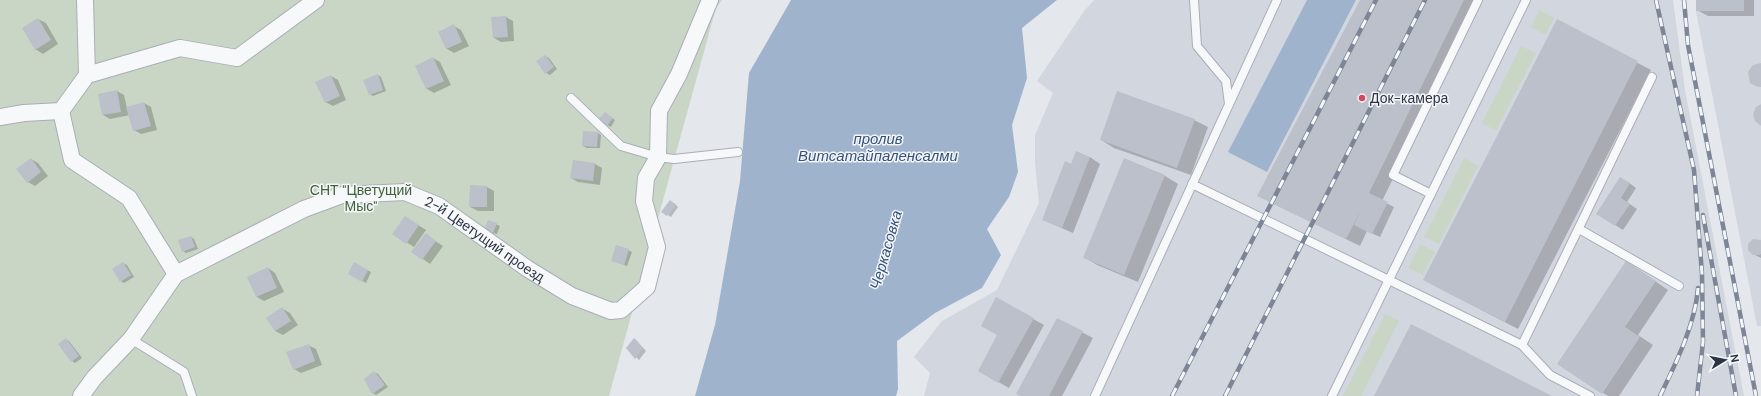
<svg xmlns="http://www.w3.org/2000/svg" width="1761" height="396" font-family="'DM Sans',sans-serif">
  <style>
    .built { fill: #d2d6de }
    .green { fill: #c9d6c5 }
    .water { fill: #9fb4cc }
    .shadow { fill: #0003 }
    .building { fill: #bbc0ca }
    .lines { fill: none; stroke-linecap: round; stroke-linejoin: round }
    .service-casing { stroke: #a9aeb7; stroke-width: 10 }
    .minor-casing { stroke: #a9aeb7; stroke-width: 18 }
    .service { stroke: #f7f8fa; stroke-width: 8 }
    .minor { stroke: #f7f8fa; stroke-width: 16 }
    .rail-casing { stroke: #7d8696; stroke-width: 4.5 }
    .rail { stroke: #f4f6f9; stroke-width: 3; stroke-dasharray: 9; stroke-linecap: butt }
    .poi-dot { fill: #d1495b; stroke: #f4f6f9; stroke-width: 1.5 }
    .labels { text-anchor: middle; stroke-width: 3; stroke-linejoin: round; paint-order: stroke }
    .poi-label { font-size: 14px; fill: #2b3445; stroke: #f4f6f9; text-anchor: start }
    .park-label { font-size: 14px; fill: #3f6138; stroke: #f4f6f9 }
    .street-label { font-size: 14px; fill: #2b3445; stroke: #f4f6f9 }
    .water-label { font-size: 15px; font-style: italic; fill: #34527a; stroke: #f4f6f9 }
  </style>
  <rect width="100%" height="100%" fill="#e4e7ec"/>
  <g class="built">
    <polygon points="1094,0 1307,0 1229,152 1267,172 1356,0 1673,0 1685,90 1744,396 924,396 930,373 914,357 942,321 997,290 1039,203 1035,163 1035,135 1053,93 1037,81 1085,10"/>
    <polygon points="1696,0 1761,0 1761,326 1757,326 1696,11"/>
  </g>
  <g class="green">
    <polygon points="0,0 722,0 716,8 609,396 0,396"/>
    <polygon points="1539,10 1554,18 1545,35 1531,27"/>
    <polygon points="1521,46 1536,53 1496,131 1482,123"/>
    <polygon points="1464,158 1478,166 1439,244 1424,237"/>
    <polygon points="1420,244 1435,252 1423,275 1408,268"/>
    <polygon points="1385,314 1399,321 1361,396 1343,396"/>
  </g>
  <g class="water">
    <polygon points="791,0 1057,0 1022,28 1027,78 1012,125 1018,172 1009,197 987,229 1001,255 982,288 935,313 897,341 898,389 896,396 695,396 715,325 740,181 749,73"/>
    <polygon points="1307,0 1356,0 1267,172 1228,152"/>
  </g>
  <g class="shadow">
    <polygon points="1361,0 1481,0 1382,201 1394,207 1380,237 1367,231 1360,246 1272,203"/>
    <polygon points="1697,0 1754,0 1754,16 1708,16 1697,10"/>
    <polygon points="506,17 513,21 514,41 501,42 494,38"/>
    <polygon points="38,19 46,23 58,44 43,54 35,49"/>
    <polygon points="1557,21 1651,70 1518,329 1437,287"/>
    <polygon points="454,26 461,30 469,46 454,53 447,49 439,33"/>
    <polygon points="545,56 549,58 557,69 550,75 546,73"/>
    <polygon points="433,58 440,62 451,85 434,93 427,89 416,66"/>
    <polygon points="378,75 381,77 386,91 373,96 370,94"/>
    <polygon points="331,76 338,80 346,100 333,106 325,102"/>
    <polygon points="117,91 124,95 127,108 144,103 151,107 157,130 141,134 134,130 130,115 110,119 103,115"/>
    <polygon points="608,115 615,120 611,127 607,125"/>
    <polygon points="1194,120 1208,127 1191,175 1114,148 1101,140"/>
    <polygon points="598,133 601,135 600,148 587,148 583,146"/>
    <polygon points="1090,157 1100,164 1073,233 1043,220 1072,165"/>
    <polygon points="31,159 38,163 48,176 35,186 28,182"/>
    <polygon points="1125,160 1165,176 1178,184 1138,282 1097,265 1084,257"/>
    <polygon points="595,164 602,168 600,185 578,182 571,178"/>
    <polygon points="1628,182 1636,188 1627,202 1637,209 1623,230 1598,214"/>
    <polygon points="487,187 494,191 494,211 478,211 470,207"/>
    <polygon points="674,203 678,207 671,217 668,215"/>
    <polygon points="412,221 426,230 414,247 394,234"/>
    <polygon points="488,221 500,226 497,234 488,232"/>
    <polygon points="426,235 443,246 430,264 413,252"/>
    <polygon points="191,237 194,239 198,249 186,253 183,251"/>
    <polygon points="1761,241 1761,258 1751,253"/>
    <polygon points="628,250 632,252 627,266 616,262"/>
    <polygon points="123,263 127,265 134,277 124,283 121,281"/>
    <polygon points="355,264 371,272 366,283 349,274"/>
    <polygon points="268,268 275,273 284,292 264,301 257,297 248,277"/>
    <polygon points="1639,270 1668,290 1638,335 1653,345 1619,396 1608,396 1559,364"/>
    <polygon points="997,299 1044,325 1009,388 979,371 999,335"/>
    <polygon points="283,309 290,313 298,325 283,335 275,331"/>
    <polygon points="1057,319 1093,338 1062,396 1021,396"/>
    <polygon points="66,339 69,341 82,358 75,363 72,361"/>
    <polygon points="635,339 646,351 639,360 627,348"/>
    <polygon points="308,345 316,349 322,365 301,373 294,369"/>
    <polygon points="374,372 378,374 388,387 376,395 373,393"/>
  </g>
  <g class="building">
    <polygon points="1360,0 1464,0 1369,193 1388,202 1372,234 1354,225 1361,210 1346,239 1257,196"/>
    <rect x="1696" y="0" width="48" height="11"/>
    <polygon points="506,16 508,37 493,38 491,17"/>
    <polygon points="38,18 51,40 35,50 22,28"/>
    <polygon points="1557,19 1638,61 1505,322 1423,280"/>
    <polygon points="454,24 462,42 446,49 438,32"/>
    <polygon points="545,55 554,67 545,74 536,61"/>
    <polygon points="433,57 444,81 426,89 415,66"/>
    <polygon points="1761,63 1761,87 1758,87 1750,83 1748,72 1753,65"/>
    <polygon points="378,74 383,90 369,95 363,80"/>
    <polygon points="331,75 340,96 325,103 315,82"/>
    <polygon points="117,90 121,112 102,115 98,94"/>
    <polygon points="1117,91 1195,119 1177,168 1100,140"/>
    <polygon points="144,102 151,126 133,131 126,107"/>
    <polygon points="1761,104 1761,126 1755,121 1753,114 1756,107"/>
    <polygon points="605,112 613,118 607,126 599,119"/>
    <polygon points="583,131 598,132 597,147 582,146"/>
    <polygon points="1076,151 1090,157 1062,228 1042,220 1065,161 1071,164"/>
    <polygon points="31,158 41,172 27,183 16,169"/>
    <polygon points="1124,158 1165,175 1124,275 1083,258"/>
    <polygon points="573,160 595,163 593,181 570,178"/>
    <polygon points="1620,177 1630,183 1621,198 1630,204 1615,226 1596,214"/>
    <polygon points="470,185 487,186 487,207 469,207"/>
    <polygon points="670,200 676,205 667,216 661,212"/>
    <polygon points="405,216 419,225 406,244 392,234"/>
    <polygon points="488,220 497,223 493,233 484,230"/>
    <polygon points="426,233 436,241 422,260 411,252"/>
    <polygon points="191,236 195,247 182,252 178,240"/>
    <polygon points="1753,239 1761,240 1761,254 1759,255 1753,255 1748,250 1748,244"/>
    <polygon points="616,245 629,249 624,265 611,261"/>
    <polygon points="1626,261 1656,281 1625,327 1640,337 1602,394 1557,364"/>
    <polygon points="123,262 131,275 120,282 112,269"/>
    <polygon points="354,262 368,270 362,282 348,274"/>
    <polygon points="268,267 277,288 256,297 247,277"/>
    <polygon points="996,297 1034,318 998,383 978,371 997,335 981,326"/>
    <polygon points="282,307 291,321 275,331 266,318"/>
    <polygon points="1057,318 1083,331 1049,396 1020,396 1016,394"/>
    <polygon points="1411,324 1552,396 1374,396"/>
    <polygon points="66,338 79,356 71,362 58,344"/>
    <polygon points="634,338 643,348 635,359 626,348"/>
    <polygon points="309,344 315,361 293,370 286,352"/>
    <polygon points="374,371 385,385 372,394 364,379"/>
  </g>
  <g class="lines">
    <defs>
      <g id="service">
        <polyline points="1194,0 1197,46 1226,81 1229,104"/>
        <polyline points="571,98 621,146 658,157 674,159 738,152"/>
        <polyline points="1192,184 1522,345 1652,77"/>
        <polyline points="1431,194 1393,175 1478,0"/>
        <polyline points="1579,229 1679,286"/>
        <polyline points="131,339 184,372 192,396"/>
        <polyline points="1522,345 1550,375 1590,396"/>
        <polyline points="1095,396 1277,0"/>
        <polyline points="1332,396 1526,0"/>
      </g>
      <g id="minor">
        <polyline points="85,0 87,75"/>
        <polyline points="61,111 72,160 129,198 176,274"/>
        <polyline points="0,117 24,113 61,111 87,75 180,48 237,58 316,0"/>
        <path id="s1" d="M 81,396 L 94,378 L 131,339 L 176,274 L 304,209 L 342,195 L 405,192 L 439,206 L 528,269 L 572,296 L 611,311 L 621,310 L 647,287 L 657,247 L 644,201 L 646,178 L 658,157 L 659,111 L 679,74 L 710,0"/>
      </g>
    </defs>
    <use href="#service" class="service-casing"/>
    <use href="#minor" class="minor-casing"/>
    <use href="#service" class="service"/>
    <use href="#minor" class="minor"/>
    <defs>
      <g id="rail">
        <polyline points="1656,0 1694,170 1702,274 1703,342 1697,396"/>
        <polyline points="1684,0 1688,45 1756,396"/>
        <polyline points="1703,215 1736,396"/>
        <polyline points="1172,396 1376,0"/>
        <polyline points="1225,396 1425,0"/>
        <path d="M 1660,396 C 1676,363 1695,325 1698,288"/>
      </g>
    </defs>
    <use href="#rail" class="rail-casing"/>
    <use href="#rail" class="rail"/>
  </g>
  <circle class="poi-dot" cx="1362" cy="98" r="4"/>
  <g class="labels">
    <g class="poi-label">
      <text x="1370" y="103">Док-камера</text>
    </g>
    <g class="park-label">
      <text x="361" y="195">СНТ "Цветущий<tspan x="361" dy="16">Мыс"</tspan></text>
    </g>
    <g class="street-label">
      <text dy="5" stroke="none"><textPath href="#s1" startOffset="495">2-й Цветущий проезд</textPath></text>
    </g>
    <g class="water-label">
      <text x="878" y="144">пролив<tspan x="878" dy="17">Витсатайпаленсалми</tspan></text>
      <text transform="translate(886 250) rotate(-74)" y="5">Черкасовка</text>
    </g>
  </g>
  <g transform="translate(1725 360) rotate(80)" stroke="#f4f6f9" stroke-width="3" paint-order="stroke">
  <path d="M0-3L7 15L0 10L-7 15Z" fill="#2b3445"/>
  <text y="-6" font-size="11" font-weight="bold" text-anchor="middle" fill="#2b3445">N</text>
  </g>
</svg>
